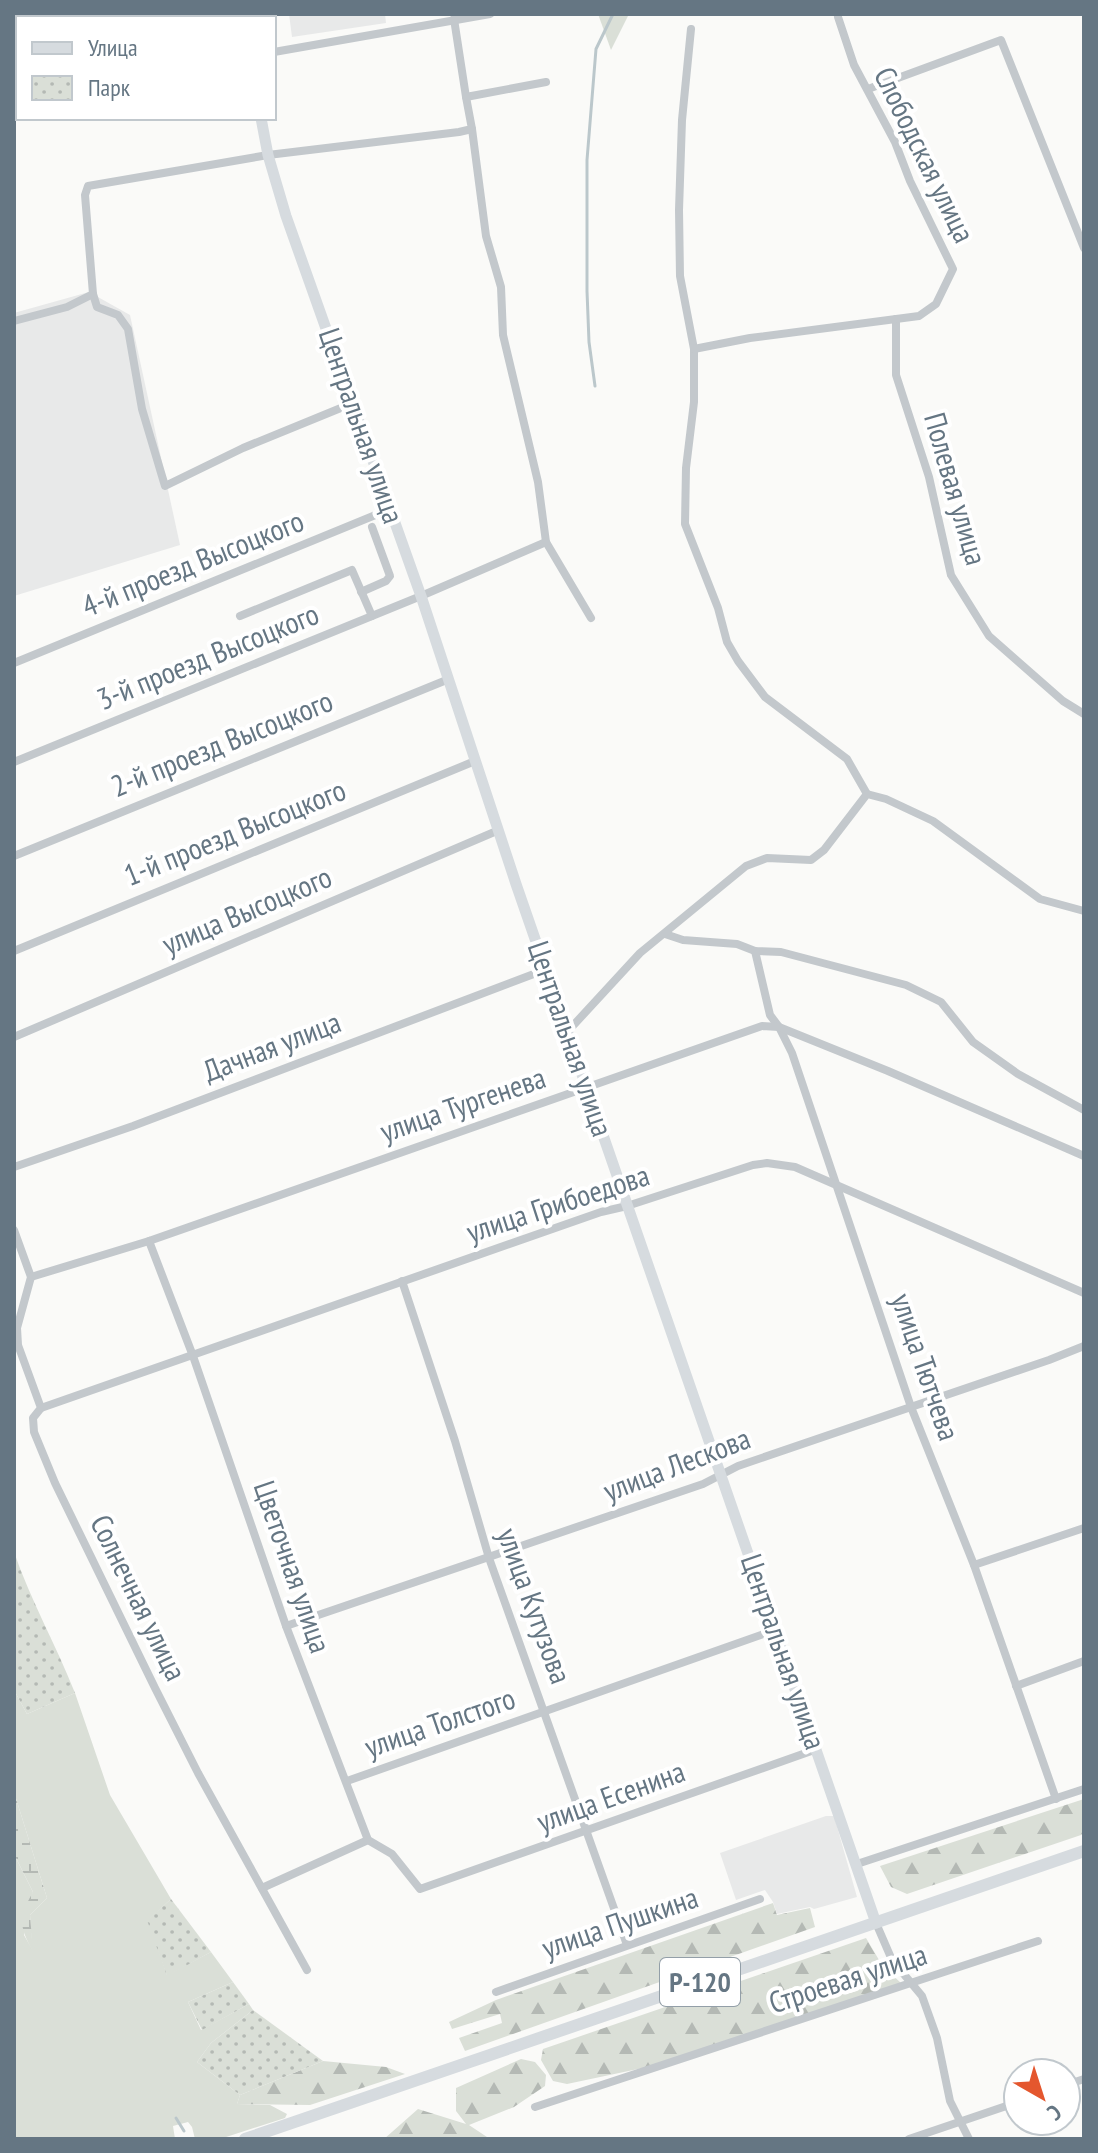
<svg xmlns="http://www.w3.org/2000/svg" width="1098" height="2153" font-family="'PT Sans Narrow',sans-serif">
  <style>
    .built { fill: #e8e9e9 }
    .grass { fill: #dadfd7 }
    .forest { fill: url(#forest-firs) }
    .wetland { fill: url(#wetland-marsh) }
    .park { fill: url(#park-dots) }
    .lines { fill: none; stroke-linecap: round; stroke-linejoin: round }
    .stream { stroke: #bbc7cb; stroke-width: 3 }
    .street { stroke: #c3c8cc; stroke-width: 8 }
    .secondary { stroke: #d6dbdf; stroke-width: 11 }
    .primary { stroke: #d6dbdf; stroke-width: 12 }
    .labels { text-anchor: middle; stroke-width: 8; stroke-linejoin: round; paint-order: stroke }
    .shield { fill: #fff; stroke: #939fa8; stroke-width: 2 }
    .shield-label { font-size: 28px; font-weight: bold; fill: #657683 }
    .street-label { font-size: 30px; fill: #657683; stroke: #fff }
  </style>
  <defs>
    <pattern id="forest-firs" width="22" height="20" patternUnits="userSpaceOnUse" patternTransform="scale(2)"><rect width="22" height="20" fill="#dadfd7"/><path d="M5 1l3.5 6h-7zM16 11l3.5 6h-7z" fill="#b4b9b4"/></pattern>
    <pattern id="wetland-marsh" width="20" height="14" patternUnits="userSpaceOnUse" patternTransform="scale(2)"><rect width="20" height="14" fill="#dadfd7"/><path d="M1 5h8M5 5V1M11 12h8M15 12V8" fill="none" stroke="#b4b9b4"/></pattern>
    <pattern id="park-dots" width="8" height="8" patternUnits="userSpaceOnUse" patternTransform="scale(2)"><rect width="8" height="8" fill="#dadfd7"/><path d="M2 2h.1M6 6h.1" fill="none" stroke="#b4b9b4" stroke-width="1.8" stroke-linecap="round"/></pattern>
  </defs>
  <rect width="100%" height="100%" fill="#fafaf8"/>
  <g class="built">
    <polygon points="289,14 385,14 386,23 292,37"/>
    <polygon points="89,292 130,315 180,545 14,596 14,313"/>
    <polygon points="826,1816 834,1816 857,1897 814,1909 810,1907 777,1914 773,1902 765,1890 736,1900 720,1853"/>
  </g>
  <g class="grass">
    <polygon points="598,14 629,14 611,50"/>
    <polygon points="14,1690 27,1714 75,1693 110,1795 171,1899 148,1920 167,1975 211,1952 233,1982 188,2002 201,2030 249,2004 253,2010 211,2043 197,2062 240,2095 237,2104 270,2105 287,2114 285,2118 220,2139 195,2139 192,2127 188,2122 173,2126 175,2139 14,2139 14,1854 33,1892 24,1935 32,1949 30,1915 47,1898 14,1792"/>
  </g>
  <g class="forest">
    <polygon points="1084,1799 1084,1834 907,1894 891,1887 880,1866"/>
    <polygon points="773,1903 777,1915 810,1908 815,1927 465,2051 459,2038 502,2023 500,2014 452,2029 449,2022 496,2000"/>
    <polygon points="866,1938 882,1965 903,1985 657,2065 567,2084 553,2081 541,2060 543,2049"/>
    <polygon points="521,2059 535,2062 546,2075 545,2086 514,2107 469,2125 490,2139 384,2139 418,2109 466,2124 456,2111 456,2088"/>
    <polygon points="323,2061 386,2067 405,2074 310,2105 237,2104 240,2095"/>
  </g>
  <path class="wetland" d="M 14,1792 L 47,1898 L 30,1915 L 33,1952 C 19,1925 18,1918 33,1892 L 14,1854 Z"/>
  <g class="park">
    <path d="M 14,1552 C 31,1601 56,1645 75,1693 L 27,1714 L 14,1690 Z"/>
    <polygon points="171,1899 211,1952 167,1976 147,1920"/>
    <polygon points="233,1982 249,2004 202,2030 188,2002"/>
    <polygon points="253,2010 323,2061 240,2095 197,2062 211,2043"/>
  </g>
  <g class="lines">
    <g class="stream">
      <polyline points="595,386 589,342 587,291 587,160 596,49 613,14"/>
      <polyline points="176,2118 184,2131"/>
    </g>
    <g class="street">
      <polyline points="454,19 466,97"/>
      <polyline points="691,29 682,120 679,210 680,276 694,349 694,402 686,468 685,524 718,608 727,642 738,661 765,697 847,759 867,794"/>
      <polyline points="274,52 490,14"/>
      <polyline points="868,89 1001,40 1084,248"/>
      <polyline points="472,129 486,236 501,287 503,335 538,482 546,542 591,618"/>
      <polyline points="93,294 97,307 118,315 128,329 142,409 165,486 243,448 353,403"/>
      <polyline points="896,319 896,375 929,477 951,575 989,636 1063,701 1084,714"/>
      <polyline points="14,321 67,307 93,294 85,195 88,186 268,155 459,132 472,129 466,97 546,82"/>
      <polyline points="694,349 750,338 919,316 936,304 953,269 910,181 895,142 854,65 838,17"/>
      <polyline points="361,592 386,581 390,576 372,527"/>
      <polyline points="240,616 352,570 372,616"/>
      <polyline points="14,663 390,509"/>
      <polyline points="14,762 421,596 546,542"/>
      <polyline points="14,856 449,679"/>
      <polyline points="665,934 683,940 737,944 755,951 781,952 906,985 941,1002 973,1042 1018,1074 1084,1110"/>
      <polyline points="14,951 475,761"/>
      <polyline points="755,951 770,1015 779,1027 792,1053 911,1407 974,1565 1056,1799"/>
      <polyline points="569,1030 640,953 746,866 767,858 811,860 824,850 867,794 886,799 933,821 1040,899 1084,911"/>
      <polyline points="14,1037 499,830"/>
      <polyline points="14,1167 133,1126 547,969"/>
      <polyline points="14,1230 31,1277 17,1328 18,1345 41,1408 33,1418 34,1432 55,1483 155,1688 198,1773 307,1970"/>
      <polyline points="149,1241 193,1356 286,1626 368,1840 392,1854 420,1889 817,1749"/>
      <polyline points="31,1277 149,1241 762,1026 779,1027 888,1071 1084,1156"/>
      <polyline points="402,1281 455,1441 489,1558 627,1945"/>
      <polyline points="41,1408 601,1212 627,1206 753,1165 767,1163 795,1167 1084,1293"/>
      <polyline points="974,1565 1084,1528"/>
      <polyline points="286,1626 703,1484 738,1466 1049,1360 1084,1346"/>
      <polyline points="1016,1686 1084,1661"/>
      <polyline points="347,1781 775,1630"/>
      <polyline points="857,1864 1084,1789"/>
      <polyline points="262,1888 368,1840"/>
      <polyline points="876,1923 892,1960 922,1996 937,2038 950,2101 969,2139"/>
      <polyline points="496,1992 760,1899"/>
      <polyline points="1066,2085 1084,2079"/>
      <polyline points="535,2107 1038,1941"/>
      <polyline points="909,2139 1018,2102"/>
    </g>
    <g class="secondary">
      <polyline points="246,14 246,18"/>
      <polyline points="261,118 268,155 286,216 421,596 516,884 876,1923"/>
    </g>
    <polyline class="primary" points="245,2139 1084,1851"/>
  </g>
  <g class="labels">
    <rect class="shield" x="660" y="1958" width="80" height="48" rx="6"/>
    <g class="shield-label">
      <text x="700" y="1992">Р-120</text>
    </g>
    <g class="street-label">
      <text transform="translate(924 155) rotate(64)" y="10">Слободская улица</text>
      <text transform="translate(361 426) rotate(71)" y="10">Центральная улица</text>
      <text transform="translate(955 489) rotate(74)" y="10">Полевая улица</text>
      <text transform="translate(193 564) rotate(-22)" y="10">4-й проезд Высоцкого</text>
      <text transform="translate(208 657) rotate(-22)" y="10">3-й проезд Высоцкого</text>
      <text transform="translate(222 744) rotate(-22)" y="10">2-й проезд Высоцкого</text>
      <text transform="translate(235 833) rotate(-22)" y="10">1-й проезд Высоцкого</text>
      <text transform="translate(247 911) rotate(-23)" y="10">улица Высоцкого</text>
      <text transform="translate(570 1039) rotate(71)" y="10">Центральная улица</text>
      <text transform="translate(272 1047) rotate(-21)" y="10">Дачная улица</text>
      <text transform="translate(463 1105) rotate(-19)" y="10">улица Тургенева</text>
      <text transform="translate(558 1204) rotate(-18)" y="10">улица Грибоедова</text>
      <text transform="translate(925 1367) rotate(71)" y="10">улица Тютчева</text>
      <text transform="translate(677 1465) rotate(-21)" y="10">улица Лескова</text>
      <text transform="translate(292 1567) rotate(71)" y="10">Цветочная улица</text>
      <text transform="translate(138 1598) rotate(64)" y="10">Солнечная улица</text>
      <text transform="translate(534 1606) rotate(70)" y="10">улица Кутузова</text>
      <text transform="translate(783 1652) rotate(71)" y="10">Центральная улица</text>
      <text transform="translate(440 1723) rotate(-19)" y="10">улица Толстого</text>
      <text transform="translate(611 1797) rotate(-20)" y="10">улица Есенина</text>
      <text transform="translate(620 1923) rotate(-19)" y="10">улица Пушкина</text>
      <text transform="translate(848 1979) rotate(-18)" y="10">Строевая улица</text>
    </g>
  </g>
  <rect width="1098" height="2153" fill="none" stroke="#657683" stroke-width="32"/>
  <rect x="16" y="16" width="260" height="104" fill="#ffffff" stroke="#c1c8cd" stroke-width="2"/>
  <rect x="32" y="42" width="40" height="12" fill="#d6dbdf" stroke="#c1c8cd" stroke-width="2"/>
  <text x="88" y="56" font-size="24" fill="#657683">Улица</text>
  <rect x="32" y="76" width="40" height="24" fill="url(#park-dots)" stroke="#c1c8cd" stroke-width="2"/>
  <text x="88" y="96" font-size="24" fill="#657683">Парк</text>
  <g transform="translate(1042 2097) rotate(141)"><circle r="38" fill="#ffffff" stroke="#c1c8cd" stroke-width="2"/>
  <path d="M0-6L14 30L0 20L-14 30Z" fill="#e4572e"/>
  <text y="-12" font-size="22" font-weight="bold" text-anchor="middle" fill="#657683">С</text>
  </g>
</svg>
